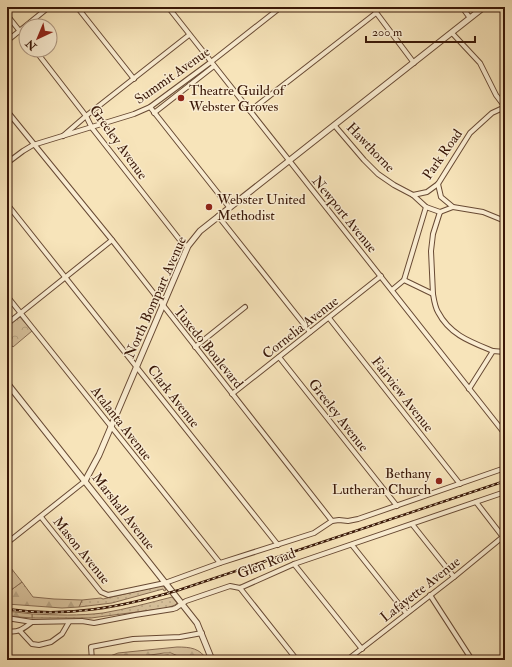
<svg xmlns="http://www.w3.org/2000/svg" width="512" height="667" font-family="'IM FELL Double Pica',serif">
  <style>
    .grass { fill: url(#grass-dots); stroke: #886c52 }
    .forest { fill: url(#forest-firs); stroke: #886c52 }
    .park { fill: url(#park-crowns); stroke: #886c52 }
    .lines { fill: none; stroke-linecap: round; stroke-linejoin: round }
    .stream { stroke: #84684e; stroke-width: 1 }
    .minor-casing { stroke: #684a34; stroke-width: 6 }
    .tertiary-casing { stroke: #684a34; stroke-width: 7 }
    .secondary-casing { stroke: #391707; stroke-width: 8 }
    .minor { stroke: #faedd2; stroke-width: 4 }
    .tertiary { stroke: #faedd2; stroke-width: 5 }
    .secondary { stroke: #faedd2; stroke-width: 5.5 }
    .rail-casing { stroke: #391707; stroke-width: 2.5 }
    .rail { stroke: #faedd2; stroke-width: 1; stroke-dasharray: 3; stroke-linecap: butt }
    .poi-dot { fill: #8f2418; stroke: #faedd2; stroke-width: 1.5 }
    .labels { text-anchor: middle; stroke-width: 3; stroke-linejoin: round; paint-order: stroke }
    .street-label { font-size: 14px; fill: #391707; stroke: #faedd2 }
    .poi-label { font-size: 14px; fill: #391707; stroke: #faedd2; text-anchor: start }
  </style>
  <defs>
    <pattern id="grass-dots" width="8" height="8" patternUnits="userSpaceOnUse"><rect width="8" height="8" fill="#d7c19c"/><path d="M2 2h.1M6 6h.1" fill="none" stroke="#b9a585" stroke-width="1.8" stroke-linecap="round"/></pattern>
    <pattern id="forest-firs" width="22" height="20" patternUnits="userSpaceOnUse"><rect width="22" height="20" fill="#d7c19c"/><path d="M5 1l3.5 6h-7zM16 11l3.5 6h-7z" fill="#b9a585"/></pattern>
    <pattern id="park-crowns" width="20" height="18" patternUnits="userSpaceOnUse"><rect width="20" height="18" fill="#d7c19c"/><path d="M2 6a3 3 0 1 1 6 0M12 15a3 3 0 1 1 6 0" fill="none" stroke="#b9a585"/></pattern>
  </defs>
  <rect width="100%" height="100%" fill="#f7e4ba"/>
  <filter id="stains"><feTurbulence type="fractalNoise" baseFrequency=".005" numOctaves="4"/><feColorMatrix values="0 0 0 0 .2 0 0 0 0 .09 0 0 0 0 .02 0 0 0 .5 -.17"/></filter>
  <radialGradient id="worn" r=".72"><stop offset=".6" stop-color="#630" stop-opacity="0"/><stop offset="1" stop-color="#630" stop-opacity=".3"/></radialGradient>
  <g class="grass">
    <polygon points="163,585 166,590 164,591 163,589 112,603 79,607 82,600 101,598 103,599"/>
    <path d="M 172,597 L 177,603 L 175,605 L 167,608 L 91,618 L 32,618 L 32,614 C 56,615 79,616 103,613 C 126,609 149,603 172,597 Z"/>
  </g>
  <g class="forest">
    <polygon points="22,582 33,597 54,599 82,600 79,607 62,608 7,604 7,593"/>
    <polygon points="7,611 32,614 32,618 7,616"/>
    <path d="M 177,647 C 190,647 200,648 207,660 L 187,660 L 171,653 L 164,653 L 117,660 L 100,660 L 118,653 Z"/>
  </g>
  <g class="park">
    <polygon points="20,317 32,331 13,347 7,340 7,326"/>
    <polygon points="7,563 22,582 7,593"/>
  </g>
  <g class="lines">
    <polyline class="stream" points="125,660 168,655 181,660"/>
    <defs>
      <g id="minor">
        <polyline points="77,7 134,79"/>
        <polyline points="168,7 505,434"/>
        <polyline points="372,7 414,63"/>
        <polyline points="462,7 470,18"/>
        <polyline points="7,15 26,39"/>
        <polyline points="7,41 49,7"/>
        <polyline points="35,50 86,116 92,128 183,244 188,246"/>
        <polyline points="150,107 229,207"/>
        <polyline points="7,111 112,240 332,521"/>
        <polyline points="250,111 376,13"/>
        <polyline points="154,113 214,66"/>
        <polyline points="335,126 364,160 378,174 394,185 413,195 426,207 404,280"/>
        <polyline points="63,136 86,116 189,35"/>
        <polyline points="7,163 23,151 33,145 134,114 150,107 211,62 281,7"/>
        <polyline points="438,184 441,197 453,207 483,212 505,221"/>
        <polyline points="413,195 427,192 438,184 470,133 492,113 505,107 496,95 480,63 452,33"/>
        <polyline points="7,204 278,545"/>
        <polyline points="426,207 440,212"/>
        <polyline points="440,212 453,207"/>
        <polyline points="218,216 310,332"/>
        <path d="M 392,290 L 404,280 L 433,294 C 434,300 435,307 438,312 C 450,335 471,342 493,351"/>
        <polyline points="433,294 431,251 433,234 440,212"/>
        <polyline points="7,296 220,563"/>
        <polyline points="329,318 460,484"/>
        <polyline points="7,324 112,240"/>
        <polyline points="195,347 245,307"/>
        <polyline points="279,357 397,506"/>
        <polyline points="469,389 493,351 505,352"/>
        <polyline points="232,394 381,276"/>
        <polyline points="476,502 503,537"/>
        <polyline points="41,517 101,592 108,595 165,583 220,563 314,533 332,521 339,520 348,521 358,519 505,468"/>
        <polyline points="412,524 454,577"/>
        <polyline points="7,543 85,481"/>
        <polyline points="352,545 406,613"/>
        <polyline points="294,564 362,649"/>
        <polyline points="240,588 297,660"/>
        <polyline points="430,595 472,660"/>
        <polyline points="7,618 32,622 82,621 94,623 135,615 173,609 176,608 186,601 230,586 240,588 294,564 505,492"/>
        <path d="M 7,629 L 8,631 C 19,633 24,628 32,622"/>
        <polyline points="20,631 32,644 39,645 51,642 62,634 69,622"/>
        <polyline points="92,660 91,647 133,639 180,637 202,633"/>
        <polyline points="347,660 454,577 505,535"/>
      </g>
      <g id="tertiary">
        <polyline points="7,383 197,623 212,660"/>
        <polyline points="85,481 99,455 188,246 200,231 484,7"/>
      </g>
      <polyline id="secondary" points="497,660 505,658"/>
    </defs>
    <use href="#minor" class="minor-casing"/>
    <use href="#tertiary" class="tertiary-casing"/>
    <use href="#secondary" class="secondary-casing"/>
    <use href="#minor" class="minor"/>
    <use href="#tertiary" class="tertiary"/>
    <use href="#secondary" class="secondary"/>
    <defs>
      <path id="rail" d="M 7,609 C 67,618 122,607 179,590 L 505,481"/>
    </defs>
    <use href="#rail" class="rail-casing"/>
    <use href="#rail" class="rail"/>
  </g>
  <g class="poi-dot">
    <circle cx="181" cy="98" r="4"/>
    <circle cx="209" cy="207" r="4"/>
    <circle cx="439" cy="481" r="4"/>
  </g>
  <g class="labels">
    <g class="street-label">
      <text transform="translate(172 75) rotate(-35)" y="5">Summit Avenue</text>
      <text transform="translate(119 142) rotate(54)" y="5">Greeley Avenue</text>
      <text transform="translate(371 147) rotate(46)" y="5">Hawthorne</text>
      <text transform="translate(442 154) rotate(-55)" y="5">Park Road</text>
      <text transform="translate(345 214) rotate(51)" y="5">Newport Avenue</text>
      <text transform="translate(155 297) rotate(-66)" y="5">North Bompart Avenue</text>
      <text transform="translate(300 327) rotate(-38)" y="5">Cornelia Avenue</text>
      <text transform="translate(209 347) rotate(51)" y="5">Tuxedo Boulevard</text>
      <text transform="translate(403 394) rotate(52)" y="5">Fairview Avenue</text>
      <text transform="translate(174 396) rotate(52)" y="5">Clark Avenue</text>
      <text transform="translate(339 415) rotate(52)" y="5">Greeley Avenue</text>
      <text transform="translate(122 423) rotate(52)" y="5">Atalanta Avenue</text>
      <text transform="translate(124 511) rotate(52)" y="5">Marshall Avenue</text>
      <text transform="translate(82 550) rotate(51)" y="5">Mason Avenue</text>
      <text transform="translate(266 563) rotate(-21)" y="5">Glen Road</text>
      <text transform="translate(420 589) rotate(-38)" y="5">Lafayette Avenue</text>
    </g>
    <g class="poi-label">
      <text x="189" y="95">Theatre Guild of<tspan x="189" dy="16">Webster Groves</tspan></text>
      <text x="217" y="204">Webster United<tspan x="217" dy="16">Methodist</tspan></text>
      <text x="431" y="478" text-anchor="end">Bethany<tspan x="431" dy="16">Lutheran Church</tspan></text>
    </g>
  </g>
  <rect width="512" height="667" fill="none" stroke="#f7e4ba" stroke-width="24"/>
  <rect x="8" y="8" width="496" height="651" fill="none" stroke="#391707" stroke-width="2"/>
  <rect x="12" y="12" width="488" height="643" fill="none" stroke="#391707"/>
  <g transform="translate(38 38) rotate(224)"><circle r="19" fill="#faedd2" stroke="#ad9781"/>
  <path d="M0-3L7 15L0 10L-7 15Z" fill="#8f2418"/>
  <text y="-6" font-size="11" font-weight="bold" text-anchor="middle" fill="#391707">N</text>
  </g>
  <path d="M366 36v6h109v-6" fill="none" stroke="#391707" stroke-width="2"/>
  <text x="372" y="36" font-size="12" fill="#391707" stroke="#faedd2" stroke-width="3" paint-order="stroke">200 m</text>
  <rect width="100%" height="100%" filter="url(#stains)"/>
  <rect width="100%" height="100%" fill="url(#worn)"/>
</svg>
